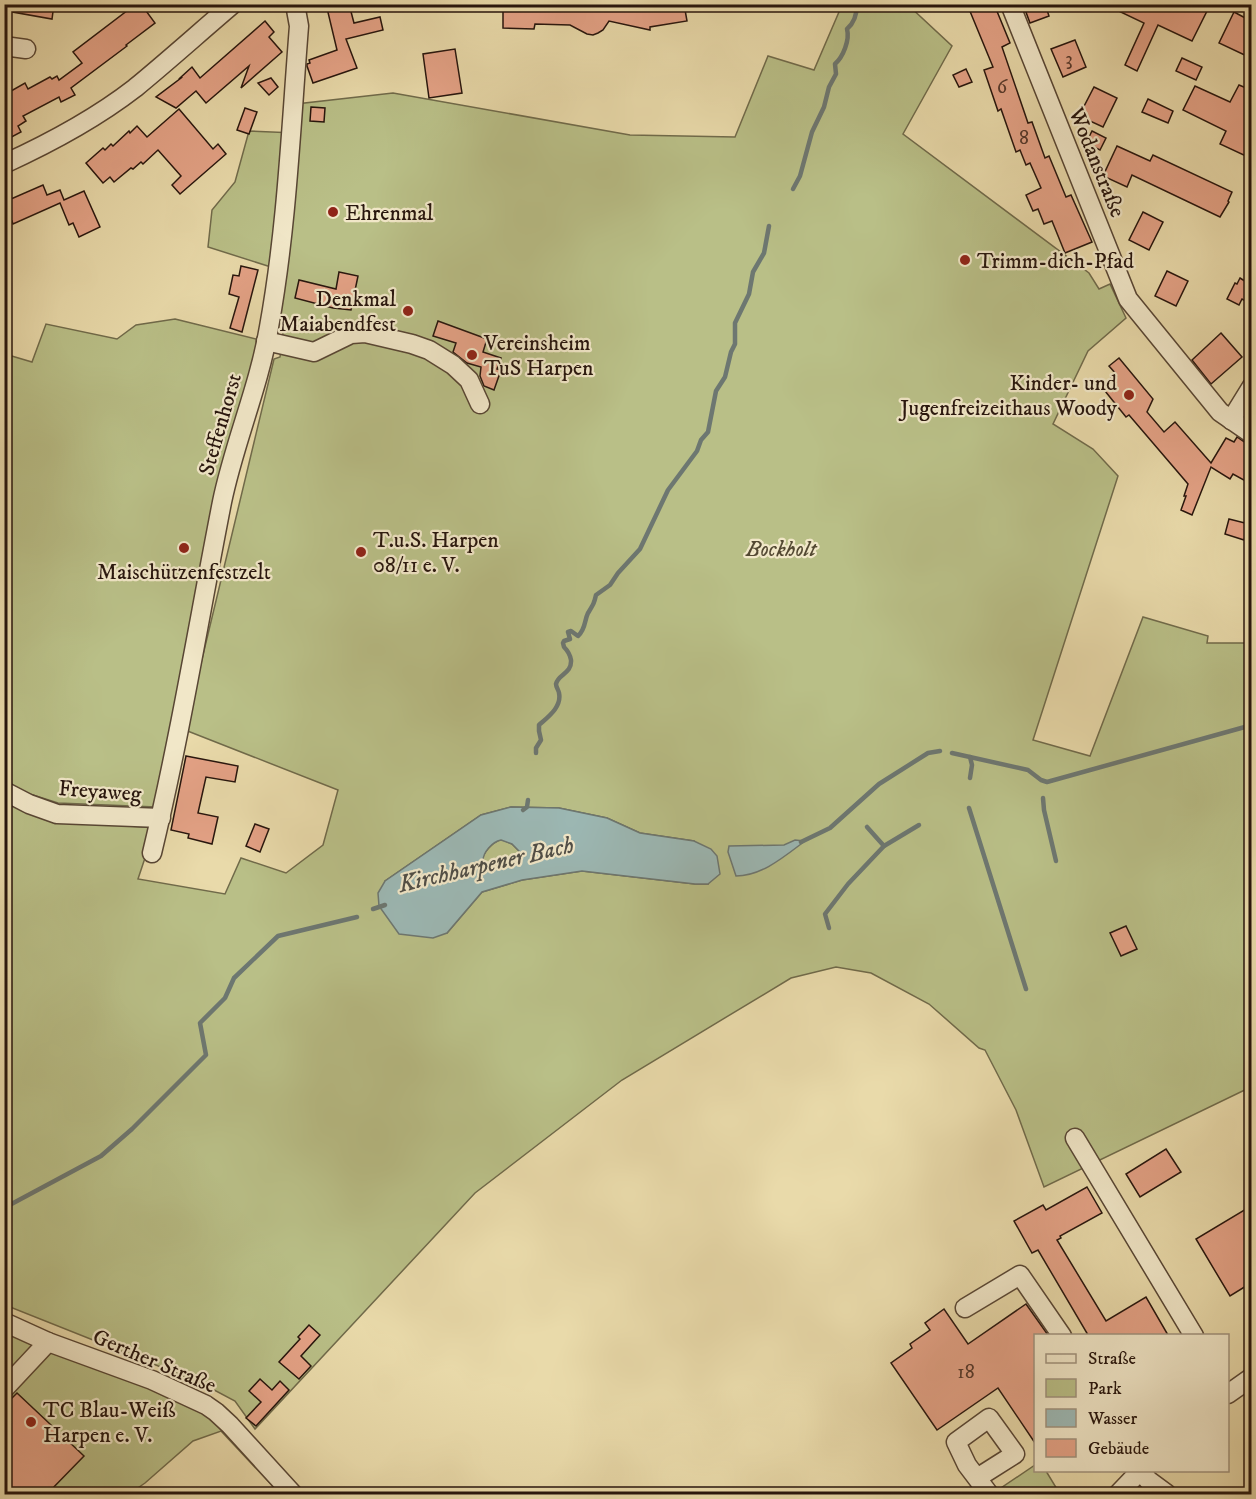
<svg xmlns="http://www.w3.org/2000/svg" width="1256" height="1499" font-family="'IM FELL DW Pica',serif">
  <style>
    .green { fill: #b9bf87; stroke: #706a4a; stroke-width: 1.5; fill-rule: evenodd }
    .water { fill: #9cb8b4; stroke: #6d7771; stroke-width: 1.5; fill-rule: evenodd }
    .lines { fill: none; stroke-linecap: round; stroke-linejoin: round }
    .stream { stroke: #6d7771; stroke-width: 4.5 }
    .building { fill: #e4a286; stroke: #27150d; stroke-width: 1.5 }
    .minor-casing { stroke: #584634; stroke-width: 21 }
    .minor { stroke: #f1e7c8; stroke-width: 18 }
    .poi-dot { fill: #8f2418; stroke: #f1e7c8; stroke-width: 2 }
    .labels { text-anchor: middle; stroke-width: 4.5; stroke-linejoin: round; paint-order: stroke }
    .number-label { font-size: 20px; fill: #56382b }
    .street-label { font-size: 22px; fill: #27150d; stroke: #f1e7c8 }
    .poi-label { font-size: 22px; fill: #27150d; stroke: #f1e7c8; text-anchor: start }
    .park-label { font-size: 22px; font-style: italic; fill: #534832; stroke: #f1e7c8 }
    .water-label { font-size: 24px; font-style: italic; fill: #504e47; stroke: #f1e7c8 }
  </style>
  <rect width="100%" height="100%" fill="#e9daaa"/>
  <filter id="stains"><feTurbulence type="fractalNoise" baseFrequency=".00333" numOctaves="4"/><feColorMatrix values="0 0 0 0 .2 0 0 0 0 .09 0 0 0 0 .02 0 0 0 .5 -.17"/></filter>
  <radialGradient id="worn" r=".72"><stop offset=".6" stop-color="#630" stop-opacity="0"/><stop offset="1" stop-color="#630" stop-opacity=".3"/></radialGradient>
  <g class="green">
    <path d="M 842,5 L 908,5 L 952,46 L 903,134 L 1089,273 L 1099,289 L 1110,284 L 1126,318 L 1088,351 L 1053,424 L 1093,449 L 1118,476 L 1033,740 L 1090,756 L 1143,617 L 1208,636 L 1207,643 L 1251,643 L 1251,1087 L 1044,1187 L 1016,1110 L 985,1050 L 979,1048 L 929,1004 L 871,973 L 836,967 L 791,978 L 622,1080 L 475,1193 L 255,1429 L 235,1401 L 201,1383 L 5,1305 L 4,801 L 54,820 L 155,828 L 138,879 L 225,894 L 241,858 L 286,873 L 323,845 L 338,790 L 185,730 L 274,359 L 280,357 L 284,324 L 261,323 L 271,267 L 208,247 L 212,210 L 235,182 L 249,131 L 295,133 L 296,104 L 393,93 L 630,135 L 735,137 L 768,56 L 814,70 ZM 511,807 L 559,808 L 607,818 L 640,833 L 694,841 L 708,884 L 695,884 L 582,871 L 522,880 L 482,892 L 447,933 L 385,881 L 481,815 Z"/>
    <polygon points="175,319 260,340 156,807 58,803 11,788 5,784 5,354 32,362 46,324 117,339 136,325"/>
    <path d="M 501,839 L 512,844 L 520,852 L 521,861 L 494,867 L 482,861 C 483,852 492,843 501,839 Z"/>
    <polygon points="4,1327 149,1385 205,1413 225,1430 283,1494 280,1494 221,1431 193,1441 145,1483 129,1494 5,1494"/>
    <polygon points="1035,1465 1036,1470 1046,1471 1060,1494 992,1494"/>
  </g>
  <g class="water">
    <path d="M 511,807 L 559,808 L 607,818 L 640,833 L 694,841 L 711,849 L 717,856 L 720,874 L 708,884 L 695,884 L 582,871 L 522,880 L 482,892 L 447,933 L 433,938 L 399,934 L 379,906 L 378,893 L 385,881 L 481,815 ZM 501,840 L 512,844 L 520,852 L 521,861 L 494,867 L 483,861 C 483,852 492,842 501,840 Z"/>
    <path d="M 795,840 L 805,841 C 785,856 762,876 736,876 L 728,852 L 729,846 L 784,845 Z"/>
  </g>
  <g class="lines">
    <g class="stream">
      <path d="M 793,189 L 800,176 L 812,132 L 824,107 L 829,87 L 836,74 L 835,64 C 843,57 850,40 847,29 C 854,23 857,13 857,4"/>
      <path d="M 536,753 L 536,748 L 541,740 L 539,731 L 539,725 C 548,717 562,707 559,693 C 559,691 556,687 556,684 C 558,674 572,674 571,660 C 570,654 568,651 564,647 L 563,643 L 564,641 L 570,639 L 568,632 L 571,631 L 578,636 C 586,629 584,621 588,613 C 593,605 594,604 596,595 L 610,585 L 618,573 L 640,549 L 668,490 L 697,451 L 701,440 L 708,432 L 716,391 L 725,377 L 731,352 L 735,344 L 735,323 L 749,294 L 753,272 L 764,253 L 769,226"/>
      <polyline points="952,753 1028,770 1041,780 1047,782 1252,725"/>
      <polyline points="970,778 972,765 970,757"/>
      <polyline points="1043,798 1044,810 1056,861"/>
      <polyline points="969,808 1026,989"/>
      <polyline points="523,810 527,807 528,800"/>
      <polyline points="801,842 830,828 879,784 928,753 940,751"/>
      <polyline points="884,846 919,825"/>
      <polyline points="373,909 385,905"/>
      <polyline points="829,928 825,914 848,884 884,846 867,827"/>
      <polyline points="4,1208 101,1156 132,1129 206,1055 200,1023 225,998 234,978 278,936 357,917"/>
    </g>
  </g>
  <g class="building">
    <polygon points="7,4 54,4 52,19 7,11"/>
    <polygon points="136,4 141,4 155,23 126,45 127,46 71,88 75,95 61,102 59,97 23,116 26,121 18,126 21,132 4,141 4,95 25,83 28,89 50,77 52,79 57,76 59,80 82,63 73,52"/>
    <polygon points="326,4 349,4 354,23 380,17 383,30 346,39 357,68 313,83 307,66 307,64 310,63 309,60 337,50"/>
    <polygon points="503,4 684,4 687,21 650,27 650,30 609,21 603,30 598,33 593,35 587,34 570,25 535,24 534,29 503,28"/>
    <polygon points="967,4 994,4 1010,43 1002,47 1028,123 1032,122 1045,158 1049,156 1066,197 1071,195 1092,242 1065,253 1052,221 1044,224 1038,209 1033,211 1026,195 1041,188 1030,163 1026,165 1020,150 1016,152 1001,109 998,111 984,70 993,67"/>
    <polygon points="1023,4 1045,4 1049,16 1030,23"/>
    <polygon points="1104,4 1192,4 1207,11 1192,41 1158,25 1137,71 1125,65 1144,23"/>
    <polygon points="1234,12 1251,21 1251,58 1219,43"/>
    <polygon points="265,21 274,32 269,37 282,52 241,88 249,66 206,103 196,91 176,108 156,97 181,78 180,78 192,67 200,78"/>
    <polygon points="1075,40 1086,67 1063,77 1051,49"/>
    <polygon points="455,49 462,93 429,98 423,54"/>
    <polygon points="1182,58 1202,67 1196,80 1176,71"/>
    <polygon points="966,69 972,82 959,87 953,75"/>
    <polygon points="271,78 278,87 269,95 258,83"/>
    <polygon points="1239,85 1251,90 1251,150 1248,157 1220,144 1226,131 1183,110 1195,86 1230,102"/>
    <polygon points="1094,87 1117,98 1103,127 1079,116"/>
    <polygon points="1148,99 1173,111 1168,123 1142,112"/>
    <polygon points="311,107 325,108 324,122 310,121"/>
    <polygon points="245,108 257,112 249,134 237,130"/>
    <polygon points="179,109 213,149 218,144 226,154 180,194 172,185 181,176 158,150 143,164 141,162 133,169 131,168 114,182 110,177 103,183 86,163 103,148 105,150 111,144 113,146 129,131 130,133 137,126 147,137"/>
    <polygon points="1092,131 1106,138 1100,150 1086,143"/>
    <polygon points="1117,146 1150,161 1153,155 1232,192 1228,201 1229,202 1220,217 1132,175 1127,187 1103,176"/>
    <polygon points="43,185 47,195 60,190 64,200 84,191 100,227 79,237 73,223 69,225 60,203 13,224 12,221 4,224 4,202"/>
    <polygon points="1143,212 1163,222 1149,250 1129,240"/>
    <polygon points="241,266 258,270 242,332 230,328 239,297 229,294 233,275 239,276"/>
    <polygon points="1167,271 1188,281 1176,306 1155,296"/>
    <polygon points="339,272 358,276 351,310 333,308 295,298 299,280 336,289"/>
    <polygon points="1240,278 1251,285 1251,304 1242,299 1239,305 1227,299 1235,283 1237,284"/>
    <polygon points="438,321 487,339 483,352 501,358 497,369 501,370 494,390 484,386 480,376 481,367 467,363 453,352 456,343 433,336"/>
    <polygon points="1221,333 1242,357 1211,384 1192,360"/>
    <polygon points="1119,358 1153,399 1147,412 1164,432 1175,422 1211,463 1226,438 1234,442 1237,437 1246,443 1251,445 1251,484 1233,474 1230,479 1211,467 1192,515 1181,510 1186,496 1184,496 1188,484 1129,415 1126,417 1101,386 1116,374 1109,366"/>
    <polygon points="1229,519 1249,524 1244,540 1225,534"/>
    <polygon points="186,756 238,766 235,782 206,777 198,813 218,817 212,844 188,838 189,834 171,830"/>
    <polygon points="255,824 269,829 260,852 246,846"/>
    <polygon points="1126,926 1137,949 1121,956 1110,933"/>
    <polygon points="1166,1149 1181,1172 1140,1197 1126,1174"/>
    <polygon points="1087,1187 1102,1213 1060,1236 1061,1238 1057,1240 1106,1321 1146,1297 1168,1335 1088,1335 1038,1250 1032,1253 1014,1221 1043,1205 1046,1210"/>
    <polygon points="1251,1206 1251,1283 1230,1296 1196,1239"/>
    <polygon points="1026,1304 1048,1335 1035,1335 1035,1443 998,1388 937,1430 891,1363 912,1348 910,1344 930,1330 925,1323 944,1309 968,1344"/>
    <polygon points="309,1325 320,1335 301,1356 311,1366 299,1379 279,1362 300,1339 298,1337"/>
    <polygon points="260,1379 272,1390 280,1381 289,1390 256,1426 246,1418 261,1402 249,1391"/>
    <polygon points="17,1393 84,1456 47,1494 4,1494 4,1406"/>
  </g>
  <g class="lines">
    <defs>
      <g id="minor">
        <polyline points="1010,4 1128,299 1220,412 1252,434"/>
        <polyline points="4,46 26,49"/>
        <path d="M 4,164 C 50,143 95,119 135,88 C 168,61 200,32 233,4"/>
        <polyline points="266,341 314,352 351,334 365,333 412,344 429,350 453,365 469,380 480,404"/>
        <polyline points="1231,420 1252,386"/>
        <polyline points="4,791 29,804 57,814 161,818"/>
        <path d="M 152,853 C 180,737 199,619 222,502 C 234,443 259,387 269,327 C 287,228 291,126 299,26 L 295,4"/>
        <polyline points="1075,1138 1194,1336"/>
        <polyline points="965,1308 1020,1275 1062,1336"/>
        <polyline points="4,1322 48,1342 152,1380 206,1405 216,1412 230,1425 293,1494"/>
        <polyline points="4,1389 48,1342"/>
        <polyline points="1228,1394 1252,1377"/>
        <polyline points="1141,1470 1148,1480 1167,1494"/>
        <polyline points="977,1478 1015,1454 989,1418 956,1442 967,1465 989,1494"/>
        <polyline points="1118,1494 1141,1470"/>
      </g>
    </defs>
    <use href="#minor" class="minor-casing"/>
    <use href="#minor" class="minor"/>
  </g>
  <g class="poi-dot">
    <circle cx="333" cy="212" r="6"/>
    <circle cx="965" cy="260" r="6"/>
    <circle cx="408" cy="311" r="6"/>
    <circle cx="472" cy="355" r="6"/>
    <circle cx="1129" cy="395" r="6"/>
    <circle cx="184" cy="548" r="6"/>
    <circle cx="361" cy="552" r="6"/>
    <circle cx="31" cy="1422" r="6"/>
  </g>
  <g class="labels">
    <g class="number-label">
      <text x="1069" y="65">3</text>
      <text x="1002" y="93">6</text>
      <text x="1024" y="144">8</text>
      <text x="966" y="1378">18</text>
    </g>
    <g class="street-label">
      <text transform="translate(1098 162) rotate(68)" y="8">Wodanstraße</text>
      <text transform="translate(219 424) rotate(-74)" y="8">Steffenhorst</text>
      <text transform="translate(100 790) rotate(4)" y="8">Freyaweg</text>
      <text transform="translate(155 1360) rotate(23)" y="8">Gerther Straße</text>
    </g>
    <g class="poi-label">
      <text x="345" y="220">Ehrenmal</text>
      <text x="977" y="268">Trimm-dich-Pfad</text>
      <text x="396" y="306" text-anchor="end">Denkmal<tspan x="396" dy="25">Maiabendfest</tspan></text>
      <text x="484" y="350">Vereinsheim<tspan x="484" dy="25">TuS Harpen</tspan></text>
      <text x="1117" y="390" text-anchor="end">Kinder- und<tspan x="1117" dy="25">Jugenfreizeithaus Woody</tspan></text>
      <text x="373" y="547">T.u.S. Harpen<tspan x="373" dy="25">08/11 e. V.</tspan></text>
      <text x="184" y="579" text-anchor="middle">Maischützenfestzelt</text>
      <text x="43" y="1417">TC Blau-Weiß<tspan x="43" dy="25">Harpen e. V.</tspan></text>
    </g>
    <g class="park-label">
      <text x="781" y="556">Bockholt</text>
    </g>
    <g class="water-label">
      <text transform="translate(486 864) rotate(-13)" y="8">Kirchharpener Bach</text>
    </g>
  </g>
  <rect width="1256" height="1499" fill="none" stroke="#e9daaa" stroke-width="24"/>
  <rect x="6" y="6" width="1244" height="1487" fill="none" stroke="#27150d" stroke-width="3"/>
  <rect x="12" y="12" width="1232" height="1475" fill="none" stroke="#27150d" stroke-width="1.5"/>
  <rect x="1034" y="1334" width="195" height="138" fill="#f1e7c8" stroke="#a0937d" stroke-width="1.5"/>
  <rect x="1046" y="1354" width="30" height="9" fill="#f1e7c8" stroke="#a0937d" stroke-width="1.5"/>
  <text x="1088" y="1364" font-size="18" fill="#27150d">Straße</text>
  <rect x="1046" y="1379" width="30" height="18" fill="#b9bf87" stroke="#a0937d" stroke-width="1.5"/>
  <text x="1088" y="1394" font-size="18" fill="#27150d">Park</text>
  <rect x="1046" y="1409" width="30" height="18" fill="#9cb8b4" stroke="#a0937d" stroke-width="1.5"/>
  <text x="1088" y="1424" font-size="18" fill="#27150d">Wasser</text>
  <rect x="1046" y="1439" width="30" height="18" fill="#e4a286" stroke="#a0937d" stroke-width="1.5"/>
  <text x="1088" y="1454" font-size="18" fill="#27150d">Gebäude</text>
  <rect width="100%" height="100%" filter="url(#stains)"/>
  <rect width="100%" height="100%" fill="url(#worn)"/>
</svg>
